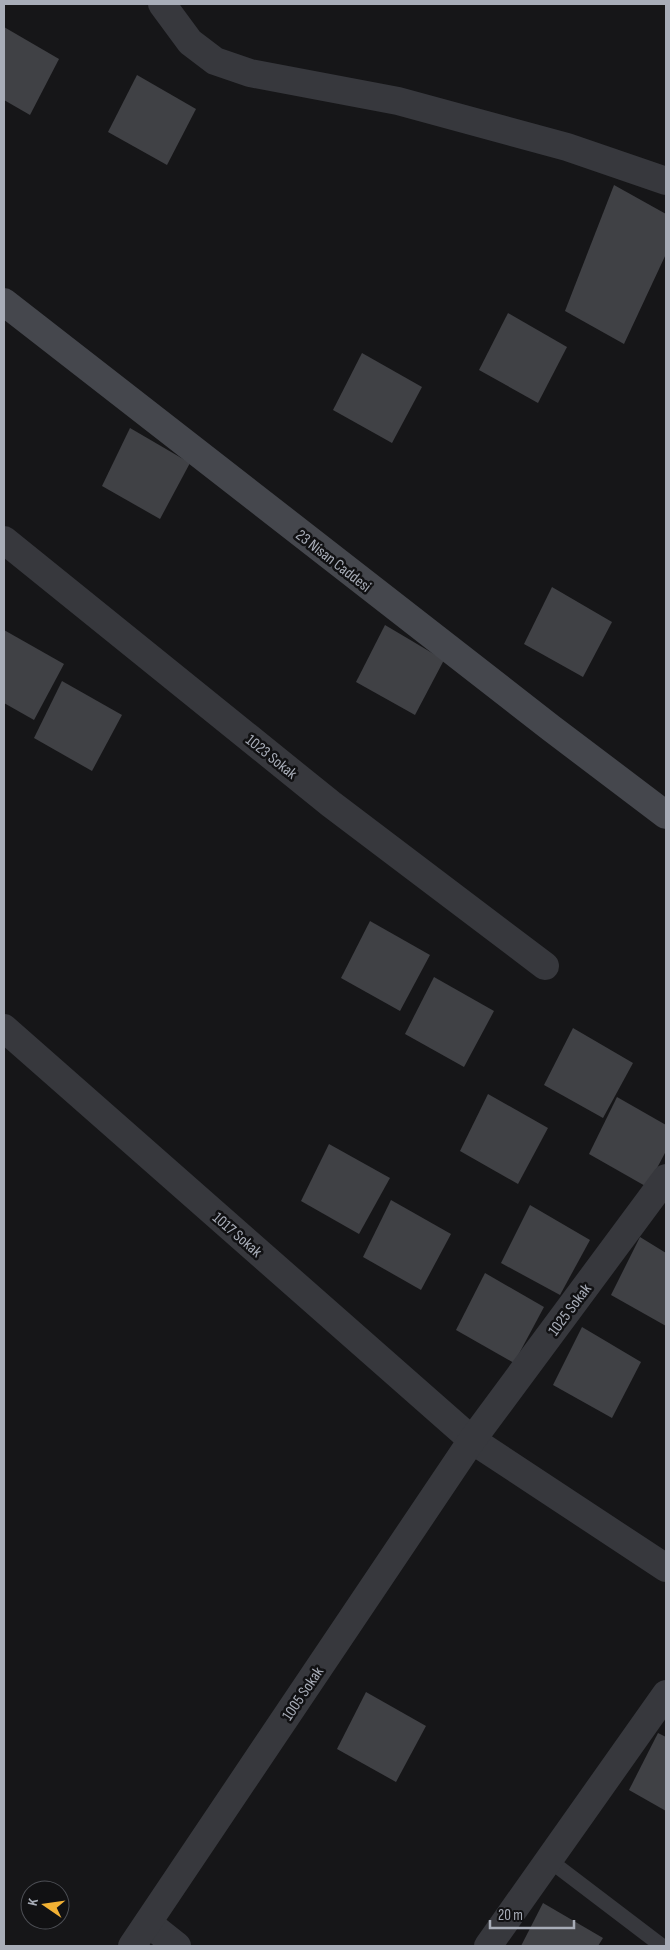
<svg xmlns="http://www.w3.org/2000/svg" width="670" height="1950" font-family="'Sofia Sans Condensed',sans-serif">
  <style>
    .building { fill: #404145 }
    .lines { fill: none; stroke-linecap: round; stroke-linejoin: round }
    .lane { stroke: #37383d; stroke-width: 15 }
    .street { stroke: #37383d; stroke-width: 28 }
    .secondary { stroke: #45474d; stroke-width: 28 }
    .labels { text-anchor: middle; stroke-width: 5; stroke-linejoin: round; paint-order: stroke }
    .street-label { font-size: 16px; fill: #a8adb8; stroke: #111113 }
  </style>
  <rect width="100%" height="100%" fill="#161618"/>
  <g class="building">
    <polygon points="4,27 59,59 30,115 4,100"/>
    <polygon points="137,75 196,109 167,165 108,132"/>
    <polygon points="614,185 666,214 666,254 624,344 565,311"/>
    <polygon points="508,313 567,347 538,403 479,370"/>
    <polygon points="362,353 422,387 392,443 333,410"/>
    <polygon points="130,428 190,463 160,519 102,486"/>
    <polygon points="552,587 612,622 583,677 524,644"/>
    <polygon points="385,625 444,660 415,715 356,682"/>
    <polygon points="4,630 64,664 34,720 4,703"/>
    <polygon points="62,681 122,715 92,771 34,738"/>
    <polygon points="370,921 430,955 400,1011 341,978"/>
    <polygon points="434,977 494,1011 464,1067 405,1034"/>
    <polygon points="573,1028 633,1063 603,1118 544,1085"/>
    <polygon points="488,1094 548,1128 518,1184 460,1151"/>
    <polygon points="617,1097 666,1125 666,1151 647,1187 589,1154"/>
    <polygon points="329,1144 390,1178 359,1234 301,1201"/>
    <polygon points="391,1200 451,1234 421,1290 363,1257"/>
    <polygon points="530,1205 590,1240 560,1295 501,1263"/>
    <polygon points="640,1237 666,1253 666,1326 611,1295"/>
    <polygon points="485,1273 544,1307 514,1363 456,1330"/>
    <polygon points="582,1327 641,1362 612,1418 553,1385"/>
    <polygon points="366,1692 426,1726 396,1782 337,1749"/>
    <polygon points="658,1733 666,1737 666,1811 629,1790"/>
    <polygon points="543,1903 603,1938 598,1946 521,1946"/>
  </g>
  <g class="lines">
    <polyline class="lane" points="549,1860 662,1946"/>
    <g class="street">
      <polyline points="162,4 190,42 215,61 250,73 398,101 567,147 666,181"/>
      <polyline points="4,540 331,804 545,966"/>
      <polyline points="4,1028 472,1440 666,1568"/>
      <polyline points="148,1923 177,1946"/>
      <polyline points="132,1946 472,1440 666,1178"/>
      <polyline points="488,1946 666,1694"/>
    </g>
    <polyline class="secondary" points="4,302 551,728 666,815"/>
  </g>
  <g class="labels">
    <g class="street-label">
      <text transform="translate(334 560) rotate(38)" y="6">23 Nisan Caddesi</text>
      <text transform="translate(272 756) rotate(39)" y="6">1023 Sokak</text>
      <text transform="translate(238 1234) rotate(41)" y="6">1017 Sokak</text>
      <text transform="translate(569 1309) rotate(-53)" y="6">1025 Sokak</text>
      <text transform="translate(302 1693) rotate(-56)" y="6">1005 Sokak</text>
    </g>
  </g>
  <rect width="670" height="1950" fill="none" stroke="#a8adb8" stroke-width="10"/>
  <g transform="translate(45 1905) rotate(283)"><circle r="24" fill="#111113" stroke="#4d4f55"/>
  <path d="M0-4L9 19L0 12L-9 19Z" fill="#f2b134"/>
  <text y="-8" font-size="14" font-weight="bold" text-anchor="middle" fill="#a8adb8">K</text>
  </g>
  <path d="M490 1920v8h84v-8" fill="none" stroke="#a8adb8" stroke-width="2.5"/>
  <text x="498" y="1920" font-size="15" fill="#a8adb8" stroke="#111113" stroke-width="4" paint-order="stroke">20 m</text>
</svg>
